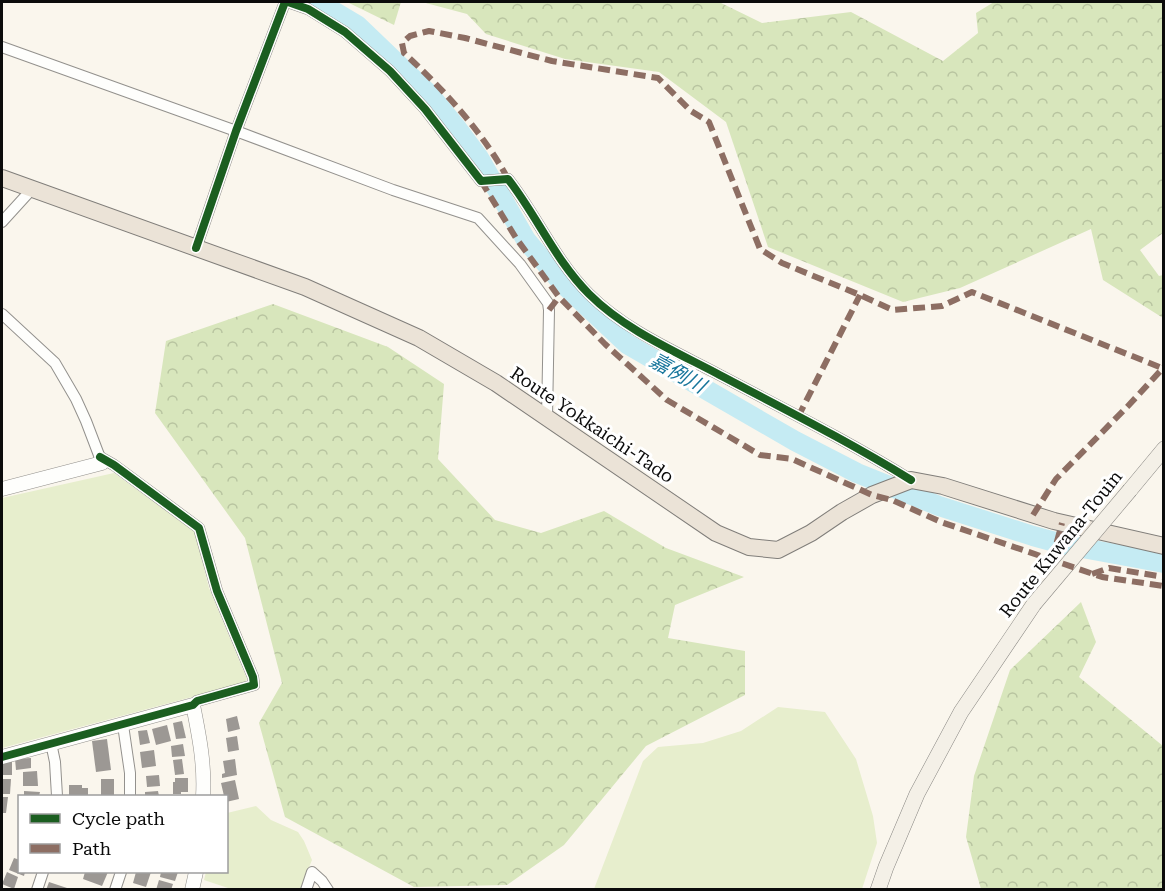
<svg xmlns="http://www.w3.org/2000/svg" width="1165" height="891" font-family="'Roboto Serif','Noto Sans JP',serif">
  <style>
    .grass { fill: #e7eecd }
    .forest { fill: url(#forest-crowns) }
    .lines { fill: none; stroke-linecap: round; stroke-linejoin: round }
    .river { stroke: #c5ebf3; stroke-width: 20 }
    .building { fill: #9c9894 }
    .minor-casing { stroke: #93918d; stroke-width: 12 }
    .tertiary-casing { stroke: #93918d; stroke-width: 15 }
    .secondary-casing { stroke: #898783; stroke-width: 16 }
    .primary-casing { stroke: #807e7a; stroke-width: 18 }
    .minor { stroke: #fefefc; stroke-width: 10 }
    .tertiary { stroke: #fefefc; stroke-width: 14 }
    .secondary { stroke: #f4f0e7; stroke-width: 15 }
    .primary { stroke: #ebe3d7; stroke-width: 16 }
    .secondary-bridge-casing { stroke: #898783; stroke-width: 16; stroke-linecap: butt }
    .secondary-bridge { stroke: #f4f0e7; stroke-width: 15 }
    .quiet { stroke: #8d6e63; stroke-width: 6; stroke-dasharray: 12 6; stroke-linecap: butt }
    .cycleway-casing { stroke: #fff; stroke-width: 11 }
    .cycleway { stroke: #1b5e20; stroke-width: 8 }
    .labels { text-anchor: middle; stroke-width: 6; stroke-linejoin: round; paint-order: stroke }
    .street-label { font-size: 18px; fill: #0b0b0b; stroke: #fff }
    .water-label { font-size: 20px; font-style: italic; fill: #16759b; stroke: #fff }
  </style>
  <defs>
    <pattern id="forest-crowns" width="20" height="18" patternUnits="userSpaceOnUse" patternTransform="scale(1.5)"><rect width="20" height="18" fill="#d8e6bc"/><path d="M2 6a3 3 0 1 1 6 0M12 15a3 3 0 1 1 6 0" fill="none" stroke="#b8c4a0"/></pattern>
  </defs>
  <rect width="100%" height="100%" fill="#faf6ed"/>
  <g class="grass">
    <polygon points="114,473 195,532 209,588 247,679 244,683 2,748 2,498"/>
    <polygon points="778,707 825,712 856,759 873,816 877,843 862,889 594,889 643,761 658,747 703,743 741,731"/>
    <polygon points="256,806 271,820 298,832 304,841 312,860 300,889 231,889 204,880 206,872 226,872 227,813"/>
  </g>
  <g class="forest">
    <polygon points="347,2 401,2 394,25"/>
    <polygon points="422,2 719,2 762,23 851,12 943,61 978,33 976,13 994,2 1163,2 1163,233 1140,250 1159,276 1163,275 1163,318 1103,280 1091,229 960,288 903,302 768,247 726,122 659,72 565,59 486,34 467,14"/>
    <polygon points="273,304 388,347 444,384 438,459 495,520 541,533 604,511 666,548 744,577 675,605 668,638 745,651 745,695 646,746 564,845 507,885 414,887 285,817 259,723 282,683 245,538 155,413 166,341"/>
    <polygon points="1081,602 1096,642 1079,677 1163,746 1163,889 981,889 966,837 974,776 1010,670"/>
  </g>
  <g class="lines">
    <polyline class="river" points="318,2 357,25 430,95 456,127 479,158 526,240 562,283 627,344 795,441 857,473 939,506 1033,536 1066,545 1164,563"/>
  </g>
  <g class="building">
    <polygon points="237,716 240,729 228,732 226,719"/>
    <polygon points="182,721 186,738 176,739 173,723"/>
    <polygon points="167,725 171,741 156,745 152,729"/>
    <polygon points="147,730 150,743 140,745 138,731"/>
    <polygon points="237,736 239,750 228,752 226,738"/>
    <polygon points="107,739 111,770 96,772 92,741"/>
    <polygon points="183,744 185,756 172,757 171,746"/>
    <polygon points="154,750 156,766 142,768 140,752"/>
    <polygon points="31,758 31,768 16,770 15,759"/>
    <polygon points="182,759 184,774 175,775 173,760"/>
    <polygon points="235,759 237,775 222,778 222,774 225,773 223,761"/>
    <rect x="2" y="762" width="10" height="13"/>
    <polygon points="37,771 38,786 23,786 23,772"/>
    <polygon points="159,775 160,786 147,787 146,776"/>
    <polygon points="175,778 188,778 188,792 181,792 181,794 173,794 173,782 175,782"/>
    <polygon points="2,779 11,779 10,794 2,794"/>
    <rect x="101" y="779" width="13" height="17"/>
    <polygon points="235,780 239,799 226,802 226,796 224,796 221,783"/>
    <polygon points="69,785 82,785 82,788 88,788 88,796 69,796"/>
    <polygon points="24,791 40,792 39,796 24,796"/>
    <polygon points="158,791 159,796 145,796 145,792"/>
    <polygon points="2,797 8,797 6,813 2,813"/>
    <polygon points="14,858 20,860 20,872 25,872 24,876 9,870"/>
    <polygon points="7,872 18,877 14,889 2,884"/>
    <polygon points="85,872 108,872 102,886 83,879"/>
    <polygon points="136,872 151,872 146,887 133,883"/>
    <polygon points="161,872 178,872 175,881 160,877"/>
    <polygon points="159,880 173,884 171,890 156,890"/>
    <polygon points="49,882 70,889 70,890 46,890"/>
  </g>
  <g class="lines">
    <defs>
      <g id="minor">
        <path d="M 288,2 L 308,9 L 345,32 L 390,71 L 425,109 L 481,181 L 508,179 C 537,216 555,260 589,294 C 624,329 672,350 716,373 C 782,408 848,441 911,480"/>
        <polyline points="2,47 236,131 393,190 478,218 520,264 548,303 549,310 547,417"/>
        <polyline points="2,222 32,189"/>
        <polyline points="196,248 236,131 285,2"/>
        <polyline points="2,314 55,363 76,399 86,421 102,463"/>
        <polyline points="100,457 114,465 199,528 217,591 253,677 254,685 197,701 193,705"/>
        <polyline points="123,725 130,773 130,796"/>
        <polyline points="51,743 55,762 57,796"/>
        <polyline points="37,890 43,872"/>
        <polyline points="115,890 121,872"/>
        <polyline points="306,890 312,872 322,881 328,890"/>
      </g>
      <g id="tertiary">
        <polyline points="2,489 102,463"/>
        <path d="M 2,757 L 193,705 C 199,735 205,765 203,796"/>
        <polyline points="192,890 196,872"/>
      </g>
      <g id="secondary">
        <polyline points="1130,490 1164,449"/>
        <polyline points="878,890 886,867 917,794 961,712 1034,604"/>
      </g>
      <polyline id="primary" points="2,178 305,287 419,338 496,383 716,533 749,547 778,550 811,533 842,512 872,495 911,480 943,486 1054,521 1164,546"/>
    </defs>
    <use href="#minor" class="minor-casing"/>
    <use href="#tertiary" class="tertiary-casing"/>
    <use href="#secondary" class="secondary-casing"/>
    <use href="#primary" class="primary-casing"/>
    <use href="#minor" class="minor"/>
    <use href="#tertiary" class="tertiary"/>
    <use href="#secondary" class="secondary"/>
    <use href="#primary" class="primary"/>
    <defs>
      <polyline id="secondary-bridge" points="1034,604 1130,490"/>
    </defs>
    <use href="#secondary-bridge" class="secondary-bridge-casing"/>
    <use href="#secondary-bridge" class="secondary-bridge"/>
    <g class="quiet">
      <path d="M 508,179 C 483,132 443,89 404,53 L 402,43 L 410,36 L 429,31 L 465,38 L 552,61 L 658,78 L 691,111 L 709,122 L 760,249 L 782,263 L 860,295 L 893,310 L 942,306 L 972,292 L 1162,368"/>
      <polyline points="481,181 516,238 559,297 605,344 667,400 760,455 792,459 872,495 892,500 941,522 1102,577 1164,586"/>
      <polyline points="549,310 559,297"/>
      <polyline points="798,417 860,295"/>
      <polyline points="1033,515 1056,479 1128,406 1164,367"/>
      <polyline points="1052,560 1062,523"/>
      <polyline points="1092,574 1109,568 1164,577"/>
    </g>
    <defs>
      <g id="cycleway">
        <path d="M 288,2 L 308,9 L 345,32 L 390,71 L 425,109 L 481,181 L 508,179 C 537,216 555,260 589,294 C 624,329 672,350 716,373 C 782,408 848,441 911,480"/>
        <polyline points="196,248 236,131 285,2"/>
        <polyline points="2,757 193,705 197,701 254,685 253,677 217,591 199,528 114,465 100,457"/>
      </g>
    </defs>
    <use href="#cycleway" class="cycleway-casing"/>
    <use href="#cycleway" class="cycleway"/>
  </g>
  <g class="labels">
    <g class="street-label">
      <text transform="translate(592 425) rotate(34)" y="6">Route Yokkaichi-Tado</text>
      <text transform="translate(1061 544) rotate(-51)" y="6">Route Kuwana-Touin</text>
    </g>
    <g class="water-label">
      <text transform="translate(678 373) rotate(29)" y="7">嘉例川</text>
    </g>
  </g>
  <rect width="1165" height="891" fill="none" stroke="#0b0b0b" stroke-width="6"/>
  <rect x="18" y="795" width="210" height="78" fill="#ffffff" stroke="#9d9d9d" stroke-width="1.5"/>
  <rect x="30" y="814" width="30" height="9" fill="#1b5e20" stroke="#9d9d9d" stroke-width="1.5"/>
  <text x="72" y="825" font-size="18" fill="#0b0b0b">Cycle path</text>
  <rect x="30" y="844" width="30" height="9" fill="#8d6e63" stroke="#9d9d9d" stroke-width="1.5"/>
  <text x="72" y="855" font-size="18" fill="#0b0b0b">Path</text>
</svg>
